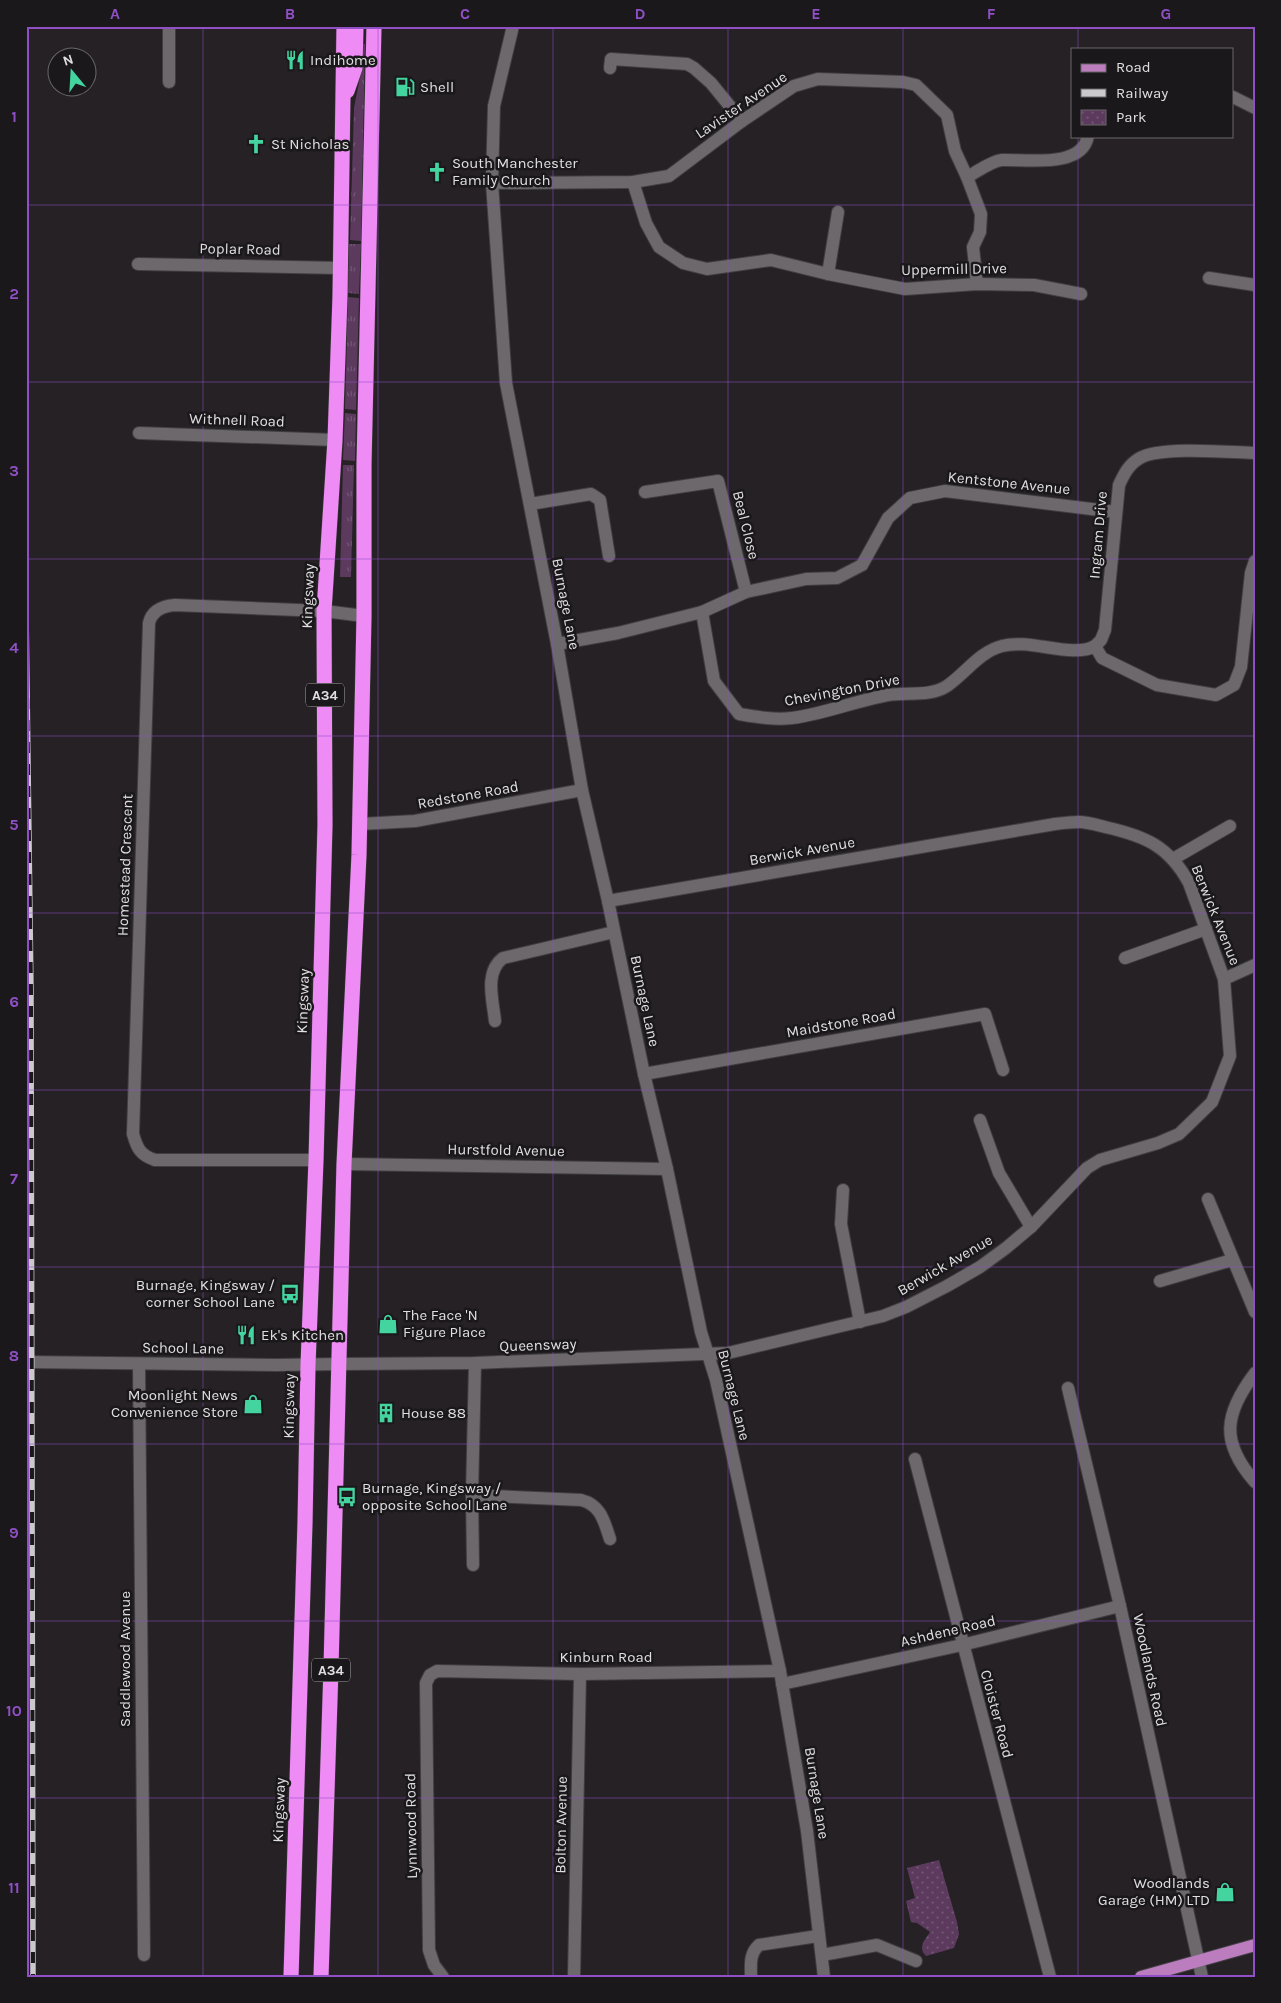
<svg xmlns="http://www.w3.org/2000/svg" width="1281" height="2003" font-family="Karla,sans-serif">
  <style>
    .grass { fill: url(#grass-tufts) }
    .park { fill: url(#park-dots) }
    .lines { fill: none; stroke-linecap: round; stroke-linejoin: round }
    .street-casing { stroke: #403e40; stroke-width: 14 }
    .secondary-casing { stroke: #403e40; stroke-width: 14 }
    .primary-casing { stroke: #403e40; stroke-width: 14 }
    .highway-casing { stroke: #403e40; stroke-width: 16 }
    .street { stroke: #6c686c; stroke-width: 12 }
    .secondary { stroke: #6c686c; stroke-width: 12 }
    .primary { stroke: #bb7dbe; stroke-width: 12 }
    .highway { stroke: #ef8bf5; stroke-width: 15 }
    .rail-casing { stroke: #cbc9cb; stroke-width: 5.5 }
    .rail { stroke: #1b181b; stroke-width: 4; stroke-dasharray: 11; stroke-linecap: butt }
    .grid { fill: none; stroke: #8f50c6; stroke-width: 1; stroke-opacity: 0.55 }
    .labels { text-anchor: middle; stroke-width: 5; stroke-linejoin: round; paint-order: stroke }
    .shield { fill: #1b181b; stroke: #a5a3a5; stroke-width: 1 }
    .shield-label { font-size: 14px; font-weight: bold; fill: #e0dee0 }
    .poi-label { font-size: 15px; fill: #e0dee0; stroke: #1b181b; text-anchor: start }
    .street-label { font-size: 15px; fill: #e0dee0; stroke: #1b181b }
    .neatline { fill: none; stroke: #8f50c6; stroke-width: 2 }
    .grid-label { font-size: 16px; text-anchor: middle; font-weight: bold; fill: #8f50c6 }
  </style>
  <defs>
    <pattern id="grass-tufts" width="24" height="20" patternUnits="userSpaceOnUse" patternTransform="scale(1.25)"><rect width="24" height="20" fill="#5c3a5e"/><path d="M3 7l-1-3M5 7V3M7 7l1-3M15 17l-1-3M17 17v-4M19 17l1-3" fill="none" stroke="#735675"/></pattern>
    <pattern id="park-dots" width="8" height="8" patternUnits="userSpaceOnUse" patternTransform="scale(1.25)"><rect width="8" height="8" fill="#5c3a5e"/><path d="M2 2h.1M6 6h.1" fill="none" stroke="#735675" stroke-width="1.8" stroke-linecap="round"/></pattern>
  </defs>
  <rect width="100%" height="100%" fill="#252125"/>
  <g class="grass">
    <polygon points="362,44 365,44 361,241 350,240 354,108 362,67"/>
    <polygon points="349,244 361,244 359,294 348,293"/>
    <polygon points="348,297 359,298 356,410 345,409"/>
    <polygon points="345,413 356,414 355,461 343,460"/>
    <polygon points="343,465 354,465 351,577 340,577"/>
  </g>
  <path class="park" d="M 939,1860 L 957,1922 L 959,1934 L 954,1948 L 926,1956 C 918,1947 924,1941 930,1932 L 917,1923 L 911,1922 L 906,1901 L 915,1898 L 907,1868 Z"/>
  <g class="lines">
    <defs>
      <g id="street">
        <polyline points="169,26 169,82"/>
        <polyline points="513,26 494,106 492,183 506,383 557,644 582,790 608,901 644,1074 667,1169 701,1332 716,1380 780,1671 807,1831 824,1977"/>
        <polyline points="610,68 611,59 687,64 694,68 711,83 742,121"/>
        <polyline points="1233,97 1255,108"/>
        <path d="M 967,177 C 977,172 991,161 1002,160 C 1026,159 1082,169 1088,136"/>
        <polyline points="633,182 646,223 659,247 683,263 707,269 771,260 828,274 905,289 977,284 1034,285 1081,294"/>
        <polyline points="492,183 633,182 669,176 742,121 794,86 818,79 903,82 916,85 947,115 955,151 967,177 981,214 980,232 973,247 977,284"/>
        <polyline points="138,264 340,268"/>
        <polyline points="828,274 838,212"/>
        <polyline points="1209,278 1255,285"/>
        <polyline points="139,433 335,440"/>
        <polyline points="645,492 718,481 746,592"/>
        <polyline points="530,504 591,494 600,500 609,556"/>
        <path d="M 702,612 L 714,681 L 739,714 C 757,717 773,720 792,718 C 824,714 855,701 888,695 C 907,692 930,697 947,686 C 966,673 979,652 1002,646 C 1029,638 1073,659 1095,646 L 1102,658 L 1157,685 L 1216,695 L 1234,685 L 1241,667 L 1251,573 L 1255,561"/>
        <polyline points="557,644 618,633 702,612 746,592 806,579 837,578 862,565 888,518 910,498 945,491 1116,512"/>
        <path d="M 1095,646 L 1101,640 L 1105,630 L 1119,485 C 1124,474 1129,464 1140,458 C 1160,446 1229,452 1255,453"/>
        <polyline points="360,824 415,821 582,790"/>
        <polyline points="1173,859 1230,826"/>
        <polyline points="1125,958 1206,929"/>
        <polyline points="1224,979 1255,965"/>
        <path d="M 495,1021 C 493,1001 484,972 503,958 L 614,932"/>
        <polyline points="644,1074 985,1014 1003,1070"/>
        <polyline points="980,1120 999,1173 1031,1227"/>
        <path d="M 316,1160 L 155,1160 C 140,1155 137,1148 133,1134 L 149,623 C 152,610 163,606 175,605 L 324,611 L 364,616"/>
        <polyline points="344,1164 667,1169"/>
        <polyline points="843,1190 841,1224 860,1322"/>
        <polyline points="1208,1199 1255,1312"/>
        <polyline points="1160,1281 1232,1260"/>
        <polyline points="139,1364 144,1955"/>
        <path d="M 340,1364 L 475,1363 L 728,1353 L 883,1316 L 906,1307 L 947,1286 L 980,1267 L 1006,1248 L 1031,1227 L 1087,1168 L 1100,1160 L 1158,1143 L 1179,1134 L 1212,1102 L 1230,1056 L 1224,979 L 1189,883 C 1169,846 1145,836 1105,827 C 1097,825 1087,822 1079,822 C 1071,822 1063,823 1055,824 L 608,901"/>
        <path d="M 1255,1373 C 1224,1414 1220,1442 1255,1482"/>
        <polyline points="1068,1388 1120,1606 1202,1977"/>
        <polyline points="915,1459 1050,1977"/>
        <path d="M 472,1495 L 581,1500 C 601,1505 604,1521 610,1539"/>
        <polyline points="473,1565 472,1495 475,1363"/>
        <polyline points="782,1684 962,1645 1120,1606"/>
        <polyline points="822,1955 877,1945 916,1961"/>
        <polyline points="443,1977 434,1965 429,1950 426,1683 430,1675 437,1671 580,1674 780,1671"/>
        <polyline points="574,1977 580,1674"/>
        <path d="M 751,1977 C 751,1965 749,1954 759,1945 L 818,1936"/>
      </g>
      <polyline id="secondary" points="26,1362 276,1365 340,1364"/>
      <polyline id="primary" points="1141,1977 1255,1945"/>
      <g id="highway">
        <polyline points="347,91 355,68 356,26"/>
        <polyline points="291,1977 305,1523 308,1365 316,1160 325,825 324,611 335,440 340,296 344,26"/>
        <polyline points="321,1977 331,1668 344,1164 359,855 364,616 364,464 374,26"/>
      </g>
    </defs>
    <use href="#street" class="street-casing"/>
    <use href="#secondary" class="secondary-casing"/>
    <use href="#primary" class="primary-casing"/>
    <use href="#highway" class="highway-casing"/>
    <use href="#street" class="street"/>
    <use href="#secondary" class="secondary"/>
    <use href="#primary" class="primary"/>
    <use href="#highway" class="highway"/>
    <defs>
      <polyline id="rail" points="26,610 31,990 33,1977"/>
    </defs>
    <use href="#rail" class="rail-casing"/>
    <use href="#rail" class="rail"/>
  </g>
  <path class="grid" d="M 203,26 L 203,1977M 378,26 L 378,1977M 553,26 L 553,1977M 728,26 L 728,1977M 903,26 L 903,1977M 1078,26 L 1078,49M 1078,136 L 1078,1977M 26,205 L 1255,205M 26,382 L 1255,382M 26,559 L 1255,559M 26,736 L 1255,736M 26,913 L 1255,913M 26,1090 L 1255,1090M 26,1267 L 1255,1267M 26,1444 L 1255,1444M 26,1621 L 1255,1621M 26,1798 L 1255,1798"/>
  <defs>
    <symbol id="restaurant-bare" viewBox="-9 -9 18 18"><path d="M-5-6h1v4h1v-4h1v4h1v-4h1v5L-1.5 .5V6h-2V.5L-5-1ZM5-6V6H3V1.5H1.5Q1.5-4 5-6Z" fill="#43d4a0" stroke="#1b181b" stroke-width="2.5" paint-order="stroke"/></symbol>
    <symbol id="fuel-bare" viewBox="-9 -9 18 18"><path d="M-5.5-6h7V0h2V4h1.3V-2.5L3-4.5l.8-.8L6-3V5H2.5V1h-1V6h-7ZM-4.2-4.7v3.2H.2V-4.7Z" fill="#43d4a0" stroke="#1b181b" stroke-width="2.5" paint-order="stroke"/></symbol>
    <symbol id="church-bare" viewBox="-9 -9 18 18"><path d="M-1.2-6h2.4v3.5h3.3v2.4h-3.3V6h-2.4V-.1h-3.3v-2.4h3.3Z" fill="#43d4a0" stroke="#1b181b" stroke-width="2.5" paint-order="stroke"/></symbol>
    <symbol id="bus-bare" viewBox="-9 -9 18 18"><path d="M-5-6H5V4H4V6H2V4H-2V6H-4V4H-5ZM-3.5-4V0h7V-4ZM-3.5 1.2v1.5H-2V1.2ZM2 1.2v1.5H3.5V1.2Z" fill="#43d4a0" stroke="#1b181b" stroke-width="2.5" paint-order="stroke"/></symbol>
    <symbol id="shop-bare" viewBox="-9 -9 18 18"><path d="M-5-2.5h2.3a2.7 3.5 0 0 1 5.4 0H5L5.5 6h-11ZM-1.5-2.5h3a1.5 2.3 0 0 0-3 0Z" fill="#43d4a0" stroke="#1b181b" stroke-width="2.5" paint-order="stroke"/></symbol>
    <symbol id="building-bare" viewBox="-9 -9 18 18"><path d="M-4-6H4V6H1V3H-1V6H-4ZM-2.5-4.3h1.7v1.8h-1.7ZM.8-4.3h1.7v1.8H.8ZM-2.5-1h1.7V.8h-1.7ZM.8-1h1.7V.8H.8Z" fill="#43d4a0" stroke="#1b181b" stroke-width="2.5" paint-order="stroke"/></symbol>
  </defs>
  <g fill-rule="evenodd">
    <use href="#restaurant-bare" x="281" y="46" width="28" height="28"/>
    <use href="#fuel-bare" x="391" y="73" width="28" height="28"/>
    <use href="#church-bare" x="242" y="130" width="28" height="28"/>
    <use href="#church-bare" x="423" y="158" width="28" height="28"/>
    <use href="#bus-bare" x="276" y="1280" width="28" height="28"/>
    <use href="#shop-bare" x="374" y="1310" width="28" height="28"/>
    <use href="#restaurant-bare" x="232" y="1321" width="28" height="28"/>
    <use href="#shop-bare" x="239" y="1390" width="28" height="28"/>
    <use href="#building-bare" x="372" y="1399" width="28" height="28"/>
    <use href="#bus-bare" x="333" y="1483" width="28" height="28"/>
    <use href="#shop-bare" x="1211" y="1878" width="28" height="28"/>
  </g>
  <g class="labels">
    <g class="shield">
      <rect x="306" y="683.5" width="38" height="23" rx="4"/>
      <rect x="312" y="1658.5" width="38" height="23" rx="4"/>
    </g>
    <g class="shield-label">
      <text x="325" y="700">A34</text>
      <text x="331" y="1675">A34</text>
    </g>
    <g class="poi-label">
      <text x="310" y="65">Indihome</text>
      <text x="420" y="92">Shell</text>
      <text x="271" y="149">St Nicholas</text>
      <text x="452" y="168">South Manchester<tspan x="452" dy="17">Family Church</tspan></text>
      <text x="275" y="1290" text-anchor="end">Burnage, Kingsway /<tspan x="275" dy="17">corner School Lane</tspan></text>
      <text x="403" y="1320">The Face 'N<tspan x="403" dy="17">Figure Place</tspan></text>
      <text x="261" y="1340">Ek's Kitchen</text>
      <text x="238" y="1400" text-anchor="end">Moonlight News<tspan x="238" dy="17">Convenience Store</tspan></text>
      <text x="401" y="1418">House 88</text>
      <text x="362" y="1493">Burnage, Kingsway /<tspan x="362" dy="17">opposite School Lane</tspan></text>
      <text x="1210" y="1888" text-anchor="end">Woodlands<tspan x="1210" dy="17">Garage (HM) LTD</tspan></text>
    </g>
    <g class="street-label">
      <text transform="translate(741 105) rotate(-34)" y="5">Lavister Avenue</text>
      <text transform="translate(240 249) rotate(1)" y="5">Poplar Road</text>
      <text transform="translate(954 269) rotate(-1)" y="5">Uppermill Drive</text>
      <text transform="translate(237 420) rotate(2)" y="5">Withnell Road</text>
      <text transform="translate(1009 483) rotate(6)" y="5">Kentstone Avenue</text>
      <text transform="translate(746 525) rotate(76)" y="5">Beal Close</text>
      <text transform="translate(1098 535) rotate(-85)" y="5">Ingram Drive</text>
      <text transform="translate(308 596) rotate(-88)" y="5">Kingsway</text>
      <text transform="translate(566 604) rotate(79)" y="5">Burnage Lane</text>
      <text transform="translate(842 690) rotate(-11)" y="5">Chevington Drive</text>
      <text transform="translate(468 795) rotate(-10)" y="5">Redstone Road</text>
      <text transform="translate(802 851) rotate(-10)" y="5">Berwick Avenue</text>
      <text transform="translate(125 865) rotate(-88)" y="5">Homestead Crescent</text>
      <text transform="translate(1216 915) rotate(68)" y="5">Berwick Avenue</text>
      <text transform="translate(303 1001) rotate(-88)" y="5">Kingsway</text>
      <text transform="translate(645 1001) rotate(78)" y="5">Burnage Lane</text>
      <text transform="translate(841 1023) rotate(-10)" y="5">Maidstone Road</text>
      <text transform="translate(506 1150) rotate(1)" y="5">Hurstfold Avenue</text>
      <text transform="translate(945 1265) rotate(-30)" y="5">Berwick Avenue</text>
      <text transform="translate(538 1345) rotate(-2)" y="5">Queensway</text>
      <text transform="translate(183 1348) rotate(1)" y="5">School Lane</text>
      <text transform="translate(734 1395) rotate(76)" y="5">Burnage Lane</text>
      <text transform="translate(289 1406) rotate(-89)" y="5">Kingsway</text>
      <text transform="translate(948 1631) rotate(-13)" y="5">Ashdene Road</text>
      <text x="606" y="1662">Kinburn Road</text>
      <text transform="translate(125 1659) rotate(-90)" y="5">Saddlewood Avenue</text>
      <text transform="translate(1150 1670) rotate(78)" y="5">Woodlands Road</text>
      <text transform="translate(997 1714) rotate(75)" y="5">Cloister Road</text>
      <text transform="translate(817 1793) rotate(81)" y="5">Burnage Lane</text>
      <text transform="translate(279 1810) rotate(-88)" y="5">Kingsway</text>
      <text transform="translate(561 1825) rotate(-89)" y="5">Bolton Avenue</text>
      <text transform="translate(411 1826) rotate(-91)" y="5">Lynnwood Road</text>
    </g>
  </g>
  <rect width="1281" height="2003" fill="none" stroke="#1b181b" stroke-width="55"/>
  <rect x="1071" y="48" width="162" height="90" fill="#1b181b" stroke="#6a676a"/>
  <rect x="1081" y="64" width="25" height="8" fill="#bb7dbe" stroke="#6a676a"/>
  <text x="1116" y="72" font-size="15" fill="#e0dee0">Road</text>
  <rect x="1081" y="89" width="25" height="8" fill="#cbc9cb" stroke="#6a676a"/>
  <text x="1116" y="98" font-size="15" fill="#e0dee0">Railway</text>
  <rect x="1081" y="110" width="25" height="15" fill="url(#park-dots)" stroke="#6a676a"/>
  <text x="1116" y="122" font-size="15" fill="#e0dee0">Park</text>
  <g transform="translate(72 72) rotate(342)"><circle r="24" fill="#1b181b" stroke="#6a676a"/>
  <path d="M0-4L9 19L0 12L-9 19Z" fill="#43d4a0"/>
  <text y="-8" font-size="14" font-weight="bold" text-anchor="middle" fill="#e0dee0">N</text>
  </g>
  <rect x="28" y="28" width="1226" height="1948" class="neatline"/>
  <g class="grid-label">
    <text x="115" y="19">A</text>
    <text x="290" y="19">B</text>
    <text x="465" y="19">C</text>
    <text x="640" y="19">D</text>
    <text x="816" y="19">E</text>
    <text x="991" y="19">F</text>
    <text x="1166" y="19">G</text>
    <text x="14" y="122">1</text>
    <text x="14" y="299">2</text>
    <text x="14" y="476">3</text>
    <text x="14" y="653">4</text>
    <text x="14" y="830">5</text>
    <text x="14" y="1007">6</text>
    <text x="14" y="1184">7</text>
    <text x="14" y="1361">8</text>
    <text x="14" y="1538">9</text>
    <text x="14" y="1716">10</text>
    <text x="14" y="1893">11</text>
  </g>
</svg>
